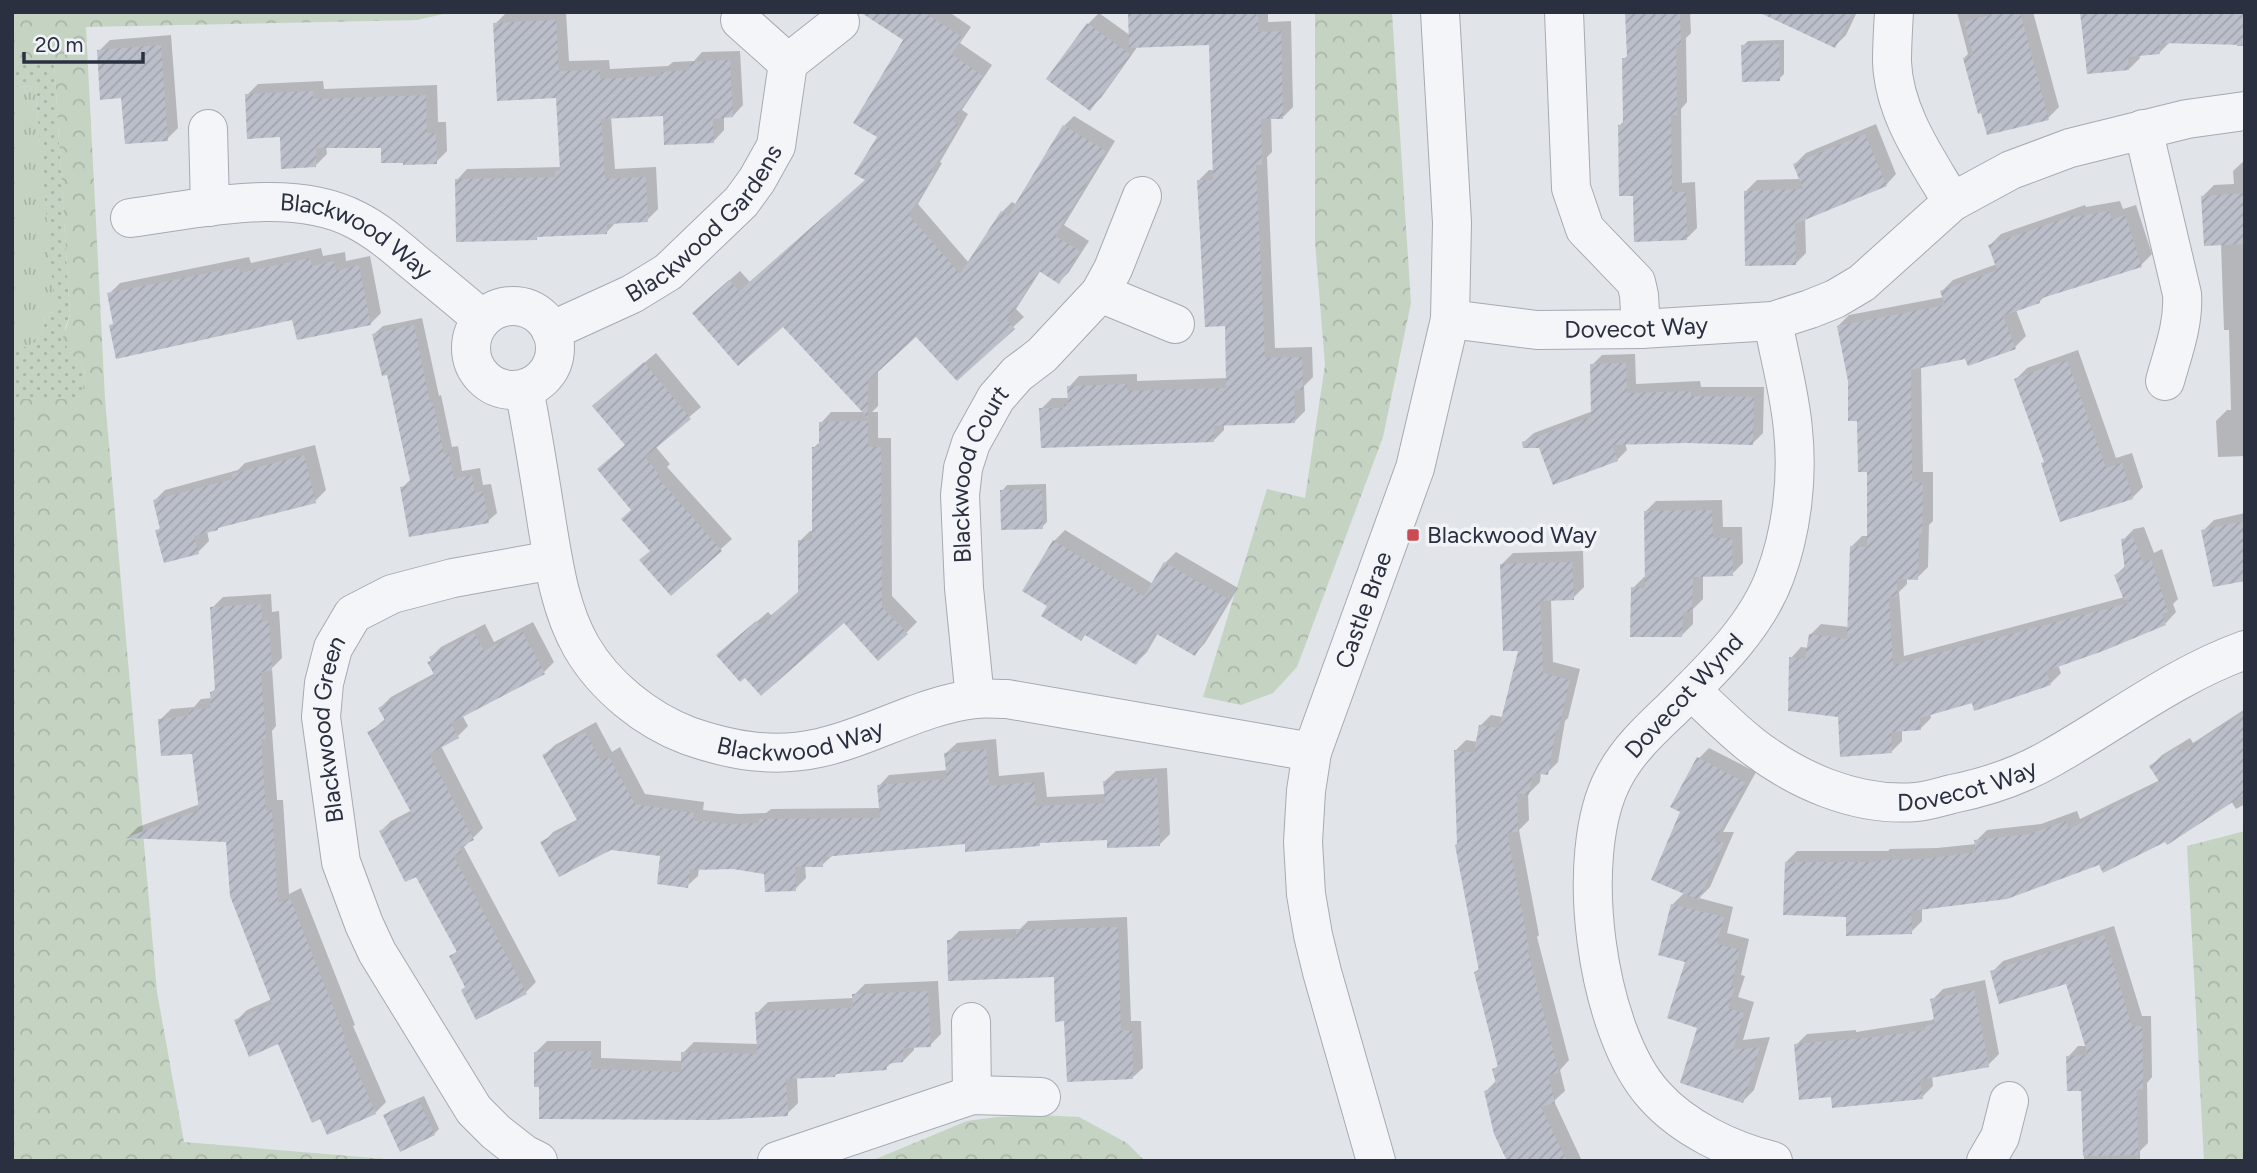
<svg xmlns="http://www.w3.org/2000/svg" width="2257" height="1173" font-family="Figtree,sans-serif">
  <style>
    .grass { fill: url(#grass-dots) }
    .forest { fill: url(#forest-crowns) }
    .park { fill: url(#park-tufts) }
    .shadow { fill: #0003 }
    .building { fill: url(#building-hatch) }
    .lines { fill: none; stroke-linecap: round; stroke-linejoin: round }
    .minor-casing { stroke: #a6aab3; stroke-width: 40 }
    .minor { stroke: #f4f5f8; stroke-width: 38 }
    .poi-dot { fill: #ca4b53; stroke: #f1f3f7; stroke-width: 2.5 }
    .labels { text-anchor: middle; stroke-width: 7; stroke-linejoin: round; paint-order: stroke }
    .street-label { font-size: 24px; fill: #2a3040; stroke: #f1f3f7 }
    .poi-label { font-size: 24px; fill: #2a3040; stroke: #f1f3f7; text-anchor: start }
  </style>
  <defs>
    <pattern id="grass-dots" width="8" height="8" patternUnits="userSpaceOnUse" patternTransform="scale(1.75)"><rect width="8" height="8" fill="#c5d3c3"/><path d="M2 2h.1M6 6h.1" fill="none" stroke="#a9b5a9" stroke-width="1.8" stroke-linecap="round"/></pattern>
    <pattern id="forest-crowns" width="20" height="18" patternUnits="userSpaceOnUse" patternTransform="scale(1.75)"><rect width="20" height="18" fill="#c5d3c3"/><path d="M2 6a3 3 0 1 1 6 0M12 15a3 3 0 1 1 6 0" fill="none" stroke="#a9b5a9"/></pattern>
    <pattern id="park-tufts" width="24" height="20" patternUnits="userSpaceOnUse" patternTransform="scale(1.75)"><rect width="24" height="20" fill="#c5d3c3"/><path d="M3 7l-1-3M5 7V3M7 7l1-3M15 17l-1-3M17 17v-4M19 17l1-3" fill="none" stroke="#a9b5a9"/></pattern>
    <pattern id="building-hatch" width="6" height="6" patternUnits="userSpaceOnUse" patternTransform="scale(1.75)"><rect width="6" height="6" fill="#bbbfc9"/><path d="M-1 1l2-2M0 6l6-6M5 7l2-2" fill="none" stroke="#a1a4ae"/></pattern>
  </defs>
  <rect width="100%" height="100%" fill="#e1e4e9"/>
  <path class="grass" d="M 54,60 L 70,315 L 65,328 L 69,352 L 82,364 L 85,374 L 83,399 L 12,399 L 12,350 C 37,345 44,339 45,313 L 54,312 L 35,86 L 12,87 L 12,63 Z"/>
  <g class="forest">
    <polygon points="12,12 452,12 417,20 86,27 105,399 157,992 184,1142 409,1161 12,1161 12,399 82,399 85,374 82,364 69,352 63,338 70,315 54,61 12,63"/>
    <polygon points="1315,12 1392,12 1411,303 1383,437 1297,667 1273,693 1241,705 1203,697 1267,489 1305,498 1325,365 1315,242"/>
    <polygon points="2245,831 2245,1161 2204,1161 2187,846"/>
    <polygon points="1038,1115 1079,1117 1127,1143 1145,1161 871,1161 967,1121 997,1117"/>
  </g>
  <path class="park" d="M 35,86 L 55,312 L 45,313 C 44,339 38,345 12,350 L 12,87 Z"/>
  <g class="shadow">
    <polygon points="566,12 569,61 609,60 610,69 668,66 673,62 694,61 702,52 740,51 743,105 733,116 724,116 724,130 714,141 664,114 611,117 615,169 656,167 658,209 647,220 617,221 607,232 539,236 536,238 457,180 467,169 562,167 558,96 495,24 506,13"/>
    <polygon points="903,12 949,12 971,27 960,43 992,65 962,110 968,114 940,162 942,163 918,204 969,263 1002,212 1012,202 1017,205 1064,126 1074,116 1115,141 1064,225 1089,241 1069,272 1059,282 1041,270 1016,309 1024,317 957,379 916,334 878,370 878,406 872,412 878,412 878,438 891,438 892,596 917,622 906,633 845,621 729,645 768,612 772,616 800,592 800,541 810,531 814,531 813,448 821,441 821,423 831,412 865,412 783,325 704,303 740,271 750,282 867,179 906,39"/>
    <polygon points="1130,12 1268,12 1268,22 1291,21 1293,107 1282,118 1271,118 1272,152 1267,157 1275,348 1312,347 1313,377 1304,386 1305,411 1294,422 1224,424 1224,430 1214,440 1041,409 1052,398 1069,398 1069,387 1079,376 1137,374 1137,381 1228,378 1226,324 1198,181 1209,170 1215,170 1210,43 1138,46 1101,98 1090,108 1088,24 1099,13 1131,36"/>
    <polygon points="1627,12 1690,12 1691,33 1686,38 1687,102 1681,109 1682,183 1695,182 1697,228 1686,239 1635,194 1619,126 1625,120 1624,59 1628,55"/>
    <polygon points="1799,12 1857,12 1846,35 1835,46"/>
    <polygon points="1957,12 2033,12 2059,107 2048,118 1964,58 1968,54"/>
    <polygon points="2082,12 2245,12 2245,46 2237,46 2237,44 2170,42 2159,53 2139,54 2140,58 2129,69"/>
    <polygon points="171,35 178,128 167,139 123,96 99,51 110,40"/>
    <polygon points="1784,40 1784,74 1779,79 1743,46 1748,41"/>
    <polygon points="323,81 324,89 437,85 438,122 446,122 447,151 436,162 383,146 326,146 327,154 316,165 281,135 247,95 258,84"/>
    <polygon points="1876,124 1896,174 1886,185 1805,217 1806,253 1795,264 1746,191 1757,180 1801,179 1795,164 1806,153"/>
    <polygon points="2245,160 2245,456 2218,457 2216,421 2227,410 2231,410 2229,330 2224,330 2221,244 2203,196 2214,185 2234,184 2233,171"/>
    <polygon points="2120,201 2123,209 2136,205 2152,254 2141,265 2046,295 2039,302 2016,310 2026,336 2015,347 1921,366 1923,472 1933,472 1933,521 1929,525 1928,567 1917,578 1907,578 1907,584 1899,592 1904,656 2125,597 2116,575 2126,565 2123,540 2134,529 2144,527 2154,553 2162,549 2178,599 2173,604 2176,612 2166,623 2058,665 2061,673 2050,684 1930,713 1931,718 1920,729 1902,730 1902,741 1891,752 1791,658 1801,647 1809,648 1810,635 1821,624 1849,627 1851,547 1862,536 1868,536 1869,470 1838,326 1849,315 1944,297 1942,291 1953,280 1997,264 1990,245 2001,234 2085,205 2086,207"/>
    <polygon points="321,248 323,256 345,252 346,261 370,256 381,313 370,324 294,317 115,322 109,294 120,283 249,257 251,263"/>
    <polygon points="422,318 439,396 441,395 452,447 458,446 462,471 480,468 483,485 491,484 497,513 488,521 402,488 411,479 388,373 374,334 383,326"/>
    <polygon points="2078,350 2116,458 2132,453 2143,487 2132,498 2046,461 2016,379 2027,368"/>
    <polygon points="656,353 701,407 655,446 670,464 667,467 732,539 671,594 633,509 627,445 605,395"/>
    <polygon points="1635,354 1636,384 1700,381 1701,387 1764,387 1763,433 1753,443 1686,441 1625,443 1627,450 1617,460 1523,443 1534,433 1593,411 1592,365 1602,355"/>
    <polygon points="315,445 326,490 315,501 221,525 217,529 207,531 209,541 198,552 157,531 161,527 154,501 165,490 238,470 245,463"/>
    <polygon points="1046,484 1047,522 1042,527 1002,491 1007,485"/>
    <polygon points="1722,500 1723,527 1742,527 1743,563 1732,574 1703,575 1703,599 1693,609 1693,624 1682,635 1633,588 1644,577 1647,577 1645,512 1656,501"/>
    <polygon points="2245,513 2245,579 2203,531 2214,520"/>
    <polygon points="1065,530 1153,584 1165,563 1176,552 1238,588 1205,643 1195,654 1158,633 1147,652 1136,663 1087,633 1081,639 1049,605 1054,541"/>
    <polygon points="1583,551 1584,587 1573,598 1551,599 1553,662 1580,669 1568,718 1565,721 1558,762 1547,773 1541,772 1540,782 1528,794 1529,820 1519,830 1539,935 1537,937 1569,1060 1560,1070 1565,1091 1554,1101 1582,1161 1509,1161 1486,1091 1497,1080 1494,1069 1499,1065 1475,972 1480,968 1459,843 1456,750 1466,740 1478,742 1480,726 1491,715 1503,717 1520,649 1502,564 1513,553"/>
    <polygon points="271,594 272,612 279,611 282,658 272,668 276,726 272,731 277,800 283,800 289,894 301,888 355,1025 353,1026 386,1102 375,1113 279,1042 236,1021 247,1010 272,999 227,840 129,836 138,827 200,804 194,752 160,720 171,709 194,707 201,699 212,698 212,692 216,688 212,608 223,597"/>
    <polygon points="533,622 554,662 544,672 462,715 468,726 458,736 441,746 483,828 464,847 536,982 526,992 467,987 452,956 458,950 417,875 381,831 391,821 412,810 369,733 386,718 380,708 391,697 435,673 431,657 441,647 485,624 494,642"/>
    <polygon points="2245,709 2245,804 2236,809 2231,801 2166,840 2100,863 1922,908 1922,921 1911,932 1848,915 1786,862 1797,851 1888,851 1890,849 1937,848 1976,844 1976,841 1987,830 2041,824 2077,811 2080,819 2160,780 2151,766 2162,755 2190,738 2193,743"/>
    <polygon points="596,722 612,752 620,747 645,794 704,802 703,810 739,814 766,813 771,809 881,808 879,786 889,775 948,770 946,753 957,743 996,739 999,776 1044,772 1047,797 1106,794 1105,781 1116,771 1167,768 1170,834 1159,845 1109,838 1042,841 1039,844 966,842 833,855 822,865 805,865 806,878 795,889 766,872 733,867 699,868 698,876 687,886 662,854 543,843 553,832 578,819 544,755 555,745"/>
    <polygon points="1709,748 1756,772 1723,832 1734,832 1710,887 1699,898 1733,907 1727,933 1749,939 1741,975 1745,976 1738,997 1754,1002 1743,1040 1770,1037 1754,1090 1743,1101 1699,1026 1687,960 1672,905 1685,892 1682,812 1698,759"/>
    <polygon points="1127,917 1131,1021 1141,1021 1143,1068 1132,1078 1066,1020 1056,975 949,941 959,931 1020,929 1028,921"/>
    <polygon points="2114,926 2142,1016 2151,1016 2152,1077 2147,1083 2148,1143 2140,1151 2140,1161 2084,1161 2083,1089 2068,1057 2078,1046 2087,1046 2067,982 1992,972 2003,961"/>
    <polygon points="1985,980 1999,1054 1988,1065 1932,1076 1933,1086 1922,1097 1833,1096 1796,1045 1807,1034 1856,1030 1856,1032 1932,1020 1935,1017 1932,1000 1943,989"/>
    <polygon points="938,981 941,1034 930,1045 914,1046 914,1050 903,1061 893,1061 886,1068 839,1072 835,1076 797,1077 798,1103 787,1114 541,1086 536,1052 547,1041 601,1041 601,1058 683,1061 683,1053 694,1042 758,1044 757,1013 768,1002 854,998 854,995 865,984"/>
    <polygon points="424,1096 439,1129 434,1134 385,1116 390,1111"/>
  </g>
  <g class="building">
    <polygon points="860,12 924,12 963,38 951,54 983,76 953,121 959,125 931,172 934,174 909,215 960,274 1001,211 1008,216 1063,125 1106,151 1055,236 1080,251 1059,284 1039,271 1007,320 1015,329 957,381 916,337 868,381 868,418 783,327 738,366 692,313 729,280 739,291 865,180 854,174 877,137 853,123 903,40"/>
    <polygon points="1128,12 1258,12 1258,32 1281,31 1283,119 1261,119 1262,165 1256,165 1265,358 1302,357 1303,390 1294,390 1295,423 1214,426 1214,442 1041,448 1039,408 1064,408 1063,404 1068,404 1067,386 1127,384 1127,391 1226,388 1225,326 1205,327 1197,180 1213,180 1209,45 1129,48"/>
    <polygon points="1625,12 1680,12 1681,45 1676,45 1677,115 1671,115 1672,192 1686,192 1687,240 1634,242 1633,196 1619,196 1618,125 1623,125 1622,58 1627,58"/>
    <polygon points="1758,12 1853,12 1835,48"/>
    <polygon points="2000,12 2020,12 2049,120 1987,135 1981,113 1978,114 1963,58 1973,55 1964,22"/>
    <polygon points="2080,12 2245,12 2245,45 2159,43 2160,54 2128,57 2129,70 2087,74"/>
    <polygon points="556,20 559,71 600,70 600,79 661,76 660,72 690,70 690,62 730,60 733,117 713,119 714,143 664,145 663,116 601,119 605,179 646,177 648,222 607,224 607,234 537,237 537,240 456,242 455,179 555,177 555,171 560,170 556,98 497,101 493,23"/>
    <polygon points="1087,23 1131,55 1090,111 1046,79"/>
    <polygon points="1779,44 1780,81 1742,82 1741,45"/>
    <polygon points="161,45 168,141 125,144 121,98 100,100 97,50"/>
    <polygon points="313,91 313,99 426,95 427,133 436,133 437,164 403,165 403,163 381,163 381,148 316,148 316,167 281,169 280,137 247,139 245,94"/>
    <polygon points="1865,134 1887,186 1795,224 1796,265 1745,266 1744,191 1803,189 1793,164"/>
    <polygon points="2245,193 2245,244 2204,246 2201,196"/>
    <polygon points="2109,211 2112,219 2125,215 2142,267 2039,299 2040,303 2003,316 2016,349 1968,366 1965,359 1911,370 1912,482 1923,483 1922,534 1919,534 1918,580 1897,579 1897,597 1889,597 1893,665 2129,603 2129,600 2124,600 2114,575 2125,570 2121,539 2133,537 2143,563 2151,559 2168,612 2162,614 2166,625 2103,651 2046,671 2051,685 1974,711 1972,703 1920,718 1921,730 1891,732 1892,753 1840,757 1838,717 1788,711 1789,657 1805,659 1809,634 1847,639 1850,546 1867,547 1867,472 1858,472 1857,421 1848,421 1848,381 1837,326 1945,305 1940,291 1997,270 1988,245 2075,215 2075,217"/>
    <polygon points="310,258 312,266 334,261 336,271 359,265 371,325 297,340 292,320 116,359 109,325 113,324 107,293 239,267 240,273"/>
    <polygon points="414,325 430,403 433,403 444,454 449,453 454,479 472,475 475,493 483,491 489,523 409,537 400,487 411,485 387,375 382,376 372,334"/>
    <polygon points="2067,360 2106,468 2122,463 2133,499 2060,522 2041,463 2044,462 2014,379"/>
    <polygon points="644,362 691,419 645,457 660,476 658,478 722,551 671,596 639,560 650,551 621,519 631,510 597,469 625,445 592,406"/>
    <polygon points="1626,363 1627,393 1691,391 1691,396 1754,397 1753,445 1686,443 1612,445 1618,461 1553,485 1539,448 1523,448 1522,442 1591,417 1590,364"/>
    <polygon points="868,421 868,447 881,447 882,607 908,634 878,661 844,623 761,696 745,678 740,682 716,655 756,621 760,625 798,592 798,540 812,540 812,447 819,447 819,422"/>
    <polygon points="304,455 316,503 218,528 218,530 194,536 199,554 164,563 155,530 160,529 153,500 233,479 232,474"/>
    <polygon points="1042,489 1043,529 1001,530 1000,490"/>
    <polygon points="1712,510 1713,538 1732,538 1733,576 1693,577 1692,612 1683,612 1682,637 1630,637 1631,587 1645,588 1644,511"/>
    <polygon points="2245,521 2245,581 2213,587 2201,530"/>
    <polygon points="1053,540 1144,596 1164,562 1228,599 1195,656 1155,633 1136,665 1085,635 1081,641 1041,616 1047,606 1022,591"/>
    <polygon points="1572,562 1574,600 1540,601 1543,673 1570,680 1558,731 1556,730 1548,775 1533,773 1529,795 1517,793 1518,832 1507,833 1529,948 1527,948 1559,1073 1548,1075 1555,1103 1541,1107 1567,1161 1507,1161 1494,1134 1484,1091 1497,1087 1492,1069 1498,1067 1474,972 1479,971 1455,845 1457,844 1454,750 1474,753 1479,725 1499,728 1518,651 1503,651 1500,564"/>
    <polygon points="261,604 262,622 269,621 272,671 261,672 266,739 261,739 266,811 272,810 278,903 290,898 345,1037 343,1038 376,1114 327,1135 320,1119 312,1123 278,1044 249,1057 234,1020 272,1004 230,896 226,842 125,838 199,810 192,754 161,756 158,719 189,716 189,710 211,708 210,692 215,691 210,607"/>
    <polygon points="522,631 545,674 451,723 459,738 429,754 474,840 459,847 462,852 454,857 527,994 476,1020 461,990 465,987 449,956 457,952 416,877 405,882 379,831 412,814 367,732 386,722 378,708 435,676 427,662 431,661 429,657 474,633 484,651"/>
    <polygon points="2245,711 2245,794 2167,845 2165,842 2103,873 2099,865 2007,899 1911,911 1912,934 1846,936 1846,917 1783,915 1785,862 1877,862 1877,860 1925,859 1976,852 1974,840 2029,834 2066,821 2069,829 2160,783 2149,766 2178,747 2181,753"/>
    <polygon points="585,732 601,761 609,757 635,804 694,813 693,820 727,824 759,823 759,819 880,818 877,785 947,779 944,753 986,749 989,786 1034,782 1036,806 1105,803 1103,781 1157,778 1160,846 1107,848 1107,840 1040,843 1040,846 965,852 965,844 823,857 823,867 795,867 796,891 765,892 764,874 733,869 690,870 688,888 657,884 660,856 611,850 559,877 540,842 578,822 542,755"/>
    <polygon points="1697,757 1746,783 1714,842 1724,842 1699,900 1651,880 1680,812 1670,807"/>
    <polygon points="1671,904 1724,917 1717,944 1740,950 1731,986 1735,987 1728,1008 1744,1013 1733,1050 1760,1047 1743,1103 1680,1083 1697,1028 1667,1018 1685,962 1658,955"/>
    <polygon points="1118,927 1121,1031 1132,1030 1133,1079 1067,1082 1064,1021 1055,1022 1054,977 948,981 947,940 1016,938 1016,930"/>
    <polygon points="2104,935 2132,1026 2142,1026 2143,1089 2137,1090 2138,1155 2083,1156 2081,1091 2067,1091 2066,1056 2088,1055 2066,984 1999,1004 1990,971"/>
    <polygon points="1974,990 1989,1067 1920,1080 1923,1099 1832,1108 1831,1097 1799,1100 1794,1044 1876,1037 1925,1030 1924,1026 1935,1024 1930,999"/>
    <polygon points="928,991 931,1047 903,1048 903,1062 886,1064 887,1070 835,1074 835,1077 786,1079 788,1116 713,1120 539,1119 539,1087 534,1087 534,1052 591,1051 591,1069 681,1072 681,1052 757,1054 755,1012 853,1008 852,994"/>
    <polygon points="418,1099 435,1135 400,1152 383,1115"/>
  </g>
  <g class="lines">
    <defs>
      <g id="minor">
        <polyline points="1564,12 1571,188 1585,229 1636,282 1639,295 1641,329"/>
        <path d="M 1894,12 C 1893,29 1892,45 1892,62 C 1894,114 1927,159 1952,202"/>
        <polyline points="740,20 788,63"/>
        <polyline points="208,129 210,207"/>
        <path d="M 2143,129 L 2182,294 C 2184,324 2173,352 2165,381"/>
        <path id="s1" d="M 130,218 C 199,209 292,186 356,220 C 378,231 397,248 416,264 C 438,282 460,300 482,319"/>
        <polyline points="1100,293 1175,324"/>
        <circle cx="513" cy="348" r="42"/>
        <path id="s2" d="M 1450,319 L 1537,330 L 1641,329 L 1773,321 L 1810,309 L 1835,299 L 1862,283 L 1952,202 L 2011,170 L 2070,148 L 2187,119 L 2245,111"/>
        <path d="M 1773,321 C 1779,356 1790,393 1793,430 C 1798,477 1792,531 1775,576 C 1756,628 1711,670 1672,709 C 1650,730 1628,750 1614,777 C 1572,854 1596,1031 1654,1095 C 1683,1128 1731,1151 1773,1161"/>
        <path id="s3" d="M 551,331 L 632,294 L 668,272 L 741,202 L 757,180 L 776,146 L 788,63 L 840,22"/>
        <path id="s4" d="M 524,389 C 533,434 540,479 547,524 C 554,566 560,609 581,646 C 604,686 646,720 689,736 C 732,751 774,758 819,748 C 871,737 921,705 975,699 C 985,698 996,699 1007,699 L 1312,752"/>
        <path id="s5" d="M 1691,690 C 1710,708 1729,727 1750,744 C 1796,780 1856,807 1916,802 C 1928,801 1940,797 1952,794 C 1987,787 2020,776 2051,758 C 2115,722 2175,675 2245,650"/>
        <path id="s6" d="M 975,699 L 964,588 L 960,495 L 963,468 L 971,443 L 996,398 L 1017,374 L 1042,355 L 1100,293 L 1113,269 L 1142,196"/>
        <polyline points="971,1022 972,1095"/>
        <path id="s7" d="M 538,1161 L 524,1154 L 496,1132 L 474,1110 L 377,952 L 364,924 L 341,862 L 321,717 L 324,683 L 333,648 L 353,614 L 392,594 L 453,578 L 553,560"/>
        <polyline points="777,1161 972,1095 1041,1097"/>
        <path id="s8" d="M 1376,1161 L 1322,972 L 1313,935 L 1306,894 L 1303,842 L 1306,791 L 1312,752 L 1415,468 L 1450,319 L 1452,223 L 1440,12"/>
        <polyline points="1986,1161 2000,1137 2009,1101"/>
      </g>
    </defs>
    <use href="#minor" class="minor-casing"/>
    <use href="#minor" class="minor"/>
  </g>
  <rect class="poi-dot" x="1406" y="528" width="14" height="14" rx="3.5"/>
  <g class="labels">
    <g class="street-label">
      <text dy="8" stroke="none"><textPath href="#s3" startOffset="191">Blackwood Gardens</textPath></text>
      <text dy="8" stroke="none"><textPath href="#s1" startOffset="236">Blackwood Way</textPath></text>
      <text dy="8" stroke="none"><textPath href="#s2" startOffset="187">Dovecot Way</textPath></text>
      <text dy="8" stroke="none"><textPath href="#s6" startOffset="229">Blackwood Court</textPath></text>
      <text dy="8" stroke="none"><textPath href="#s8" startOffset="570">Castle Brae</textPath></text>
      <text transform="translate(1684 696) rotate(-47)" y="8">Dovecot Wynd</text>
      <text dy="8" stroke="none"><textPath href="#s7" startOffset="499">Blackwood Green</textPath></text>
      <text dy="8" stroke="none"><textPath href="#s4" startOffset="522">Blackwood Way</textPath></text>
      <text dy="8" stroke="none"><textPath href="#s5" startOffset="313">Dovecot Way</textPath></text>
    </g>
    <g class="poi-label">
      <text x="1427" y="543">Blackwood Way</text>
    </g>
  </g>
  <rect width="2257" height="1173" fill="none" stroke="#2a3040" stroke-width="28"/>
  <path d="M24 52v10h119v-10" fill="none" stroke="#2a3040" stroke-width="3.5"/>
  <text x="35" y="52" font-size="21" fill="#2a3040" stroke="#f1f3f7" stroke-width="5" paint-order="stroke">20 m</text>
</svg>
